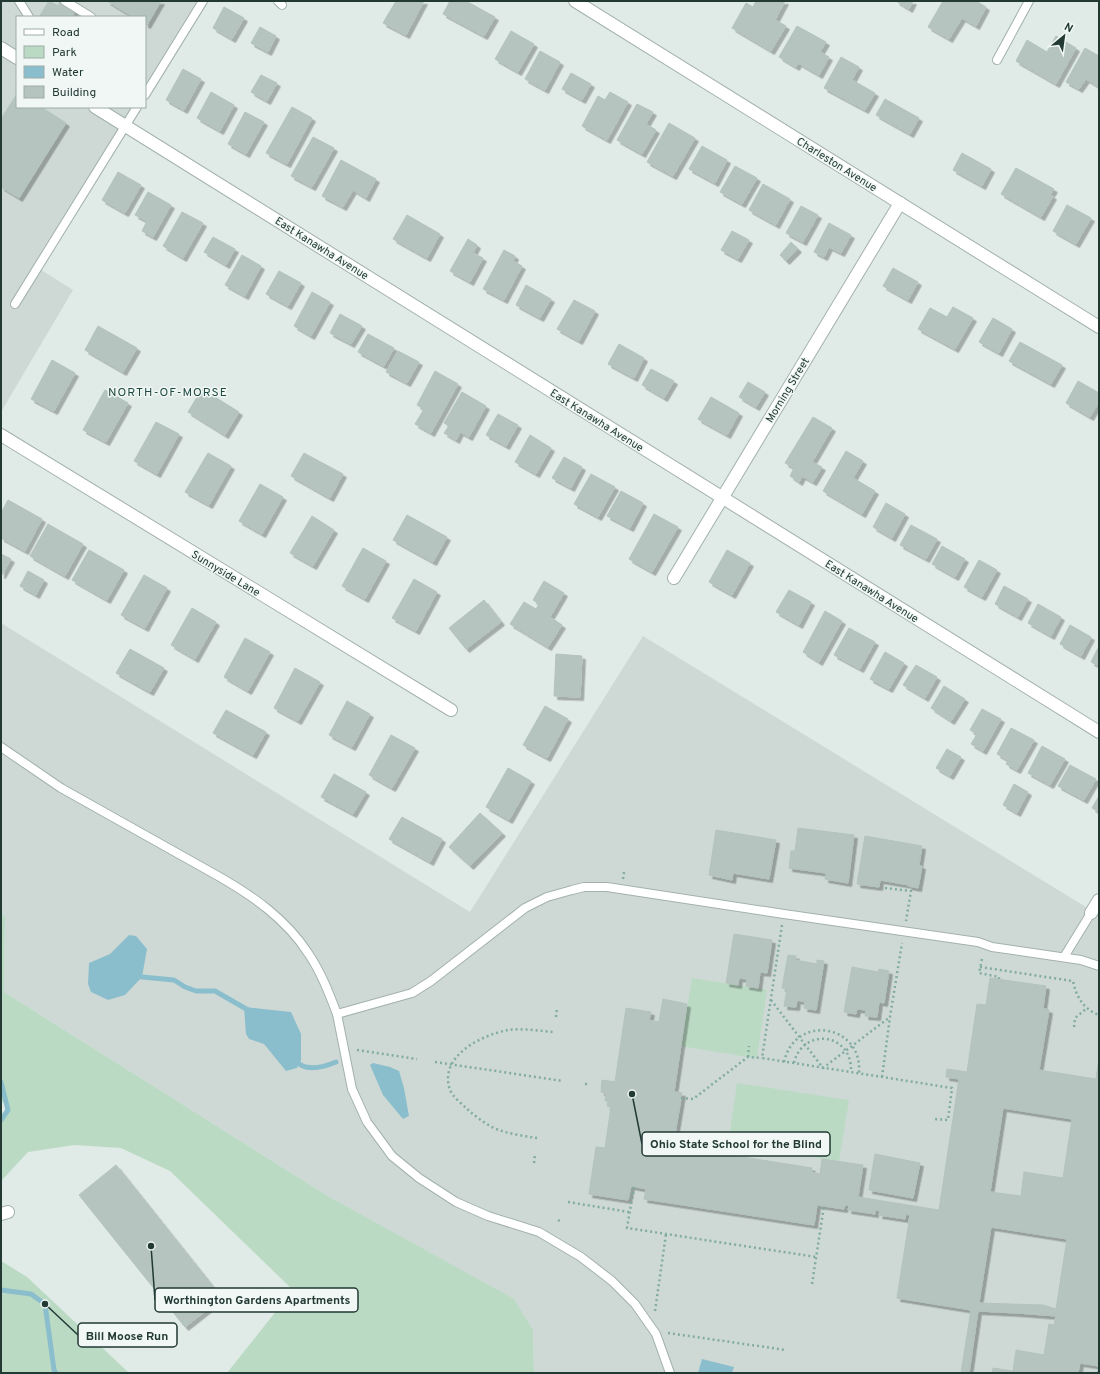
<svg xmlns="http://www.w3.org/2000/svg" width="1100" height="1374" font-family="Overpass,sans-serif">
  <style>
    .built { fill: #ced9d5 }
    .green { fill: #badac4 }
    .water { fill: #8bbecc }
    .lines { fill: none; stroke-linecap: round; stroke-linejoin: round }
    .stream { stroke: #8bbecc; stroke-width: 5 }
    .building { fill: #b5c4bf; stroke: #b3c3bd; fill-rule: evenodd; filter: url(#shadow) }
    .service-casing { stroke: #a3b1ad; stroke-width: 10 }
    .minor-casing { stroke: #a3b1ad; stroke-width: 14 }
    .path { stroke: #82aba1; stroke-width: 2.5; stroke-dasharray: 2 3; stroke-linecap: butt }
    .service { stroke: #fff; stroke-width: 8 }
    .minor { stroke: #fff; stroke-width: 12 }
    .labels { text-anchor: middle; stroke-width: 3; stroke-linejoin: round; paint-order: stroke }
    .street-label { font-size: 11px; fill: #223934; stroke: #f0f7f4 }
    .neighbourhood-label { font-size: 12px; letter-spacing: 1px; fill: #1f4941; stroke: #f0f7f4 }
    .leader { fill: none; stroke: #223934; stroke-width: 1.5 }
    .callout-dot { fill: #223934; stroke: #f0f7f4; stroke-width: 1.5 }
    .callout { fill: #f0f7f4; stroke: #223934; stroke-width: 1.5 }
    .callout-label { font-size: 12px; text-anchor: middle; font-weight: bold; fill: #223934 }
  </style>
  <defs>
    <filter id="shadow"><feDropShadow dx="3.5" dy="3.5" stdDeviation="0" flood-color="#0004"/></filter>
  </defs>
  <rect width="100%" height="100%" fill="#e0eae6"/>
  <g class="built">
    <polygon points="1,1 203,1 145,95 145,17 17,17 17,107 137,107 38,268 73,290 1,412"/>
    <polygon points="1,623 470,912 643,636 1099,915 1099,1373 534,1373 533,1330 513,1299 326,1195 4,992 5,917 1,912"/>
  </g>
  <g class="green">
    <polygon points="1,912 5,917 4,992 326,1195 514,1299 533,1330 534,1373 227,1373 293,1290 170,1171 121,1148 74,1145 28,1152 1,1181 1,1122 4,1118 6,1107 1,1099"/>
    <polygon points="692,978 767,990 757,1058 748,1057 681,1046"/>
    <polygon points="737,1083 849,1100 839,1161 728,1144"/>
    <polygon points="1,1261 27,1277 129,1373 1,1373"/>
  </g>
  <g class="water">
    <polygon points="129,935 136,936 147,949 142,977 125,995 108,1000 91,992 88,984 89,963 110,954"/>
    <polygon points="244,1007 291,1012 301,1034 301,1060 297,1068 286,1071 264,1044 249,1039 246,1034"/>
    <polygon points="373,1063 390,1067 399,1071 404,1088 409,1116 403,1119 383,1095 370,1065"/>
    <polygon points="702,1359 734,1367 732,1373 698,1373"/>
  </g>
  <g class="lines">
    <g class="stream">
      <polyline points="142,977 174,980 185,987 196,991 215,991 248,1010"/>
      <path d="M 295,1060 C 305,1073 324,1067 336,1062"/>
      <polyline points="1,1082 8,1110 1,1120"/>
      <polyline points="1,1290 31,1294 45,1304 54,1370 56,1373"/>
    </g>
  </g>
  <g class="building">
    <polygon points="49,1 58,6 60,2 75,11 73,15 76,17 39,17"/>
    <polygon points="107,1 161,1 147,25 145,24 145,17 133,17"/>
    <polygon points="396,1 424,1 406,35 383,23"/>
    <polygon points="450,1 466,1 495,17 484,36 443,14"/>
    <polygon points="756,1 785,1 775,20 786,26 771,51 732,28 746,3 753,7"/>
    <polygon points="896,1 913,1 909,9"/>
    <polygon points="943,1 976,1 986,7 976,26 962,18 949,39 928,27"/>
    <polygon points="224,7 244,18 232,39 213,28"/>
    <polygon points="797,26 826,42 820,52 829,57 819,75 798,63 796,67 779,57"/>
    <polygon points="260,27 276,36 268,52 251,43"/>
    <polygon points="511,31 534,44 518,72 495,59"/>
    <polygon points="1056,36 1076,48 1056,84 1016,61 1027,40 1047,52"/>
    <polygon points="1085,48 1099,56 1099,87 1086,79 1079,89 1066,82"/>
    <polygon points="540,51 560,62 545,90 525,79"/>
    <polygon points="841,57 859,67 852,80 875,93 865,110 824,88"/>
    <polygon points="183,69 201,79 184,110 166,100"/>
    <polygon points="571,73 591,84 582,100 562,89"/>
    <polygon points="261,75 277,83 267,101 251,92"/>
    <polygon points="211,92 234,105 220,131 197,118"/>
    <polygon points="610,92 628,102 607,140 582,126 598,96 605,100"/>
    <polygon points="17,94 17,107 41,107 66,123 19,198 1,187 1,119"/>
    <polygon points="885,99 919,118 910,134 876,115"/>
    <polygon points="637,104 653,112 646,124 656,130 642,154 617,140"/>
    <polygon points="292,107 312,118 287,164 266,153"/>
    <polygon points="245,112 264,122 246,154 228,144"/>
    <polygon points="669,123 695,138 673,176 647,162"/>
    <polygon points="313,137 334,148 312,187 291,176"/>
    <polygon points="702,146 727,160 715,183 689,169"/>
    <polygon points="962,153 991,169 982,186 953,170"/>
    <polygon points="341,160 376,179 366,198 353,190 343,207 322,196"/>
    <polygon points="735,166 757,178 742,204 720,192"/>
    <polygon points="1016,168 1054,189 1050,195 1053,196 1041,217 1001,194"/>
    <polygon points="118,172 141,185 125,213 102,200"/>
    <polygon points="763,184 790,199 776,225 749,210"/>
    <polygon points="148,192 171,205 153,237 142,231 147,221 135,215"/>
    <polygon points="1067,205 1091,218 1076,244 1053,231"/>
    <polygon points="801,206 818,215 803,242 786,233"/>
    <polygon points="182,212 203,223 183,258 163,246"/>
    <polygon points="407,215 440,234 427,258 393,239"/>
    <polygon points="829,223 851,235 841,253 829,247 824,257 814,252"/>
    <polygon points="732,231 749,240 738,259 721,250"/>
    <polygon points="213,237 235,249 226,265 204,252"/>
    <polygon points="468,239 477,245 473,253 483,258 470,282 450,271"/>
    <polygon points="791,242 798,249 786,261 780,255"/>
    <polygon points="504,250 515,256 513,261 522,266 504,300 483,289"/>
    <polygon points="242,255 261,266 245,296 225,285"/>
    <polygon points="893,268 918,282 908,300 883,286"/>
    <polygon points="279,271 301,283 288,306 266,294"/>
    <polygon points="526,285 551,299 540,318 516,305"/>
    <polygon points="312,292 330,302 311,336 294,326"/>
    <polygon points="574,300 595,311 579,341 557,329"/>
    <polygon points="953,307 973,318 955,349 918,329 930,308 947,317"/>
    <polygon points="340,314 362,326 351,344 330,333"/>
    <polygon points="993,318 1012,329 999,353 979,342"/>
    <polygon points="98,326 137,348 123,372 85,350"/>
    <polygon points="368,334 394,348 384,366 358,352"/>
    <polygon points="1020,342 1062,365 1051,384 1009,361"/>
    <polygon points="619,344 644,358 634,378 608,364"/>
    <polygon points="398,351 419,362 407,383 386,372"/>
    <polygon points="52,360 75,373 54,411 31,399"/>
    <polygon points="651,369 674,381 664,398 642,385"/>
    <polygon points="435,371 458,384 431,433 415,424 424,409 417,405"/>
    <polygon points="1078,381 1099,393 1099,402 1090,417 1066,403"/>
    <polygon points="748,382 765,392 756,407 739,397"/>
    <polygon points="202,389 239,412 225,435 188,412"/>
    <polygon points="105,390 128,403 106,442 83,430"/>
    <polygon points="462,392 486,406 469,437 460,432 456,440 444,433 449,426 444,423"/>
    <polygon points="711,397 739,413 727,435 698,419"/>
    <polygon points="498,414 518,425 506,446 486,435"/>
    <polygon points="813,417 832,428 812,462 822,467 813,482 802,476 799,482 790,476 794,468 785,463"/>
    <polygon points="156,422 179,434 157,474 134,461"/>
    <polygon points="530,435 551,448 536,474 515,462"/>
    <polygon points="846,451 863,461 853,478 875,491 862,514 823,491"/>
    <polygon points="208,453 231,466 209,505 185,492"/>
    <polygon points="304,453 343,474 330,498 291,476"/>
    <polygon points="564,457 582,467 571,488 552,478"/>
    <polygon points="591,474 615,487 598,517 574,504"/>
    <polygon points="260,484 283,497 262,534 239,521"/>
    <polygon points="621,491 643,503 630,528 607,516"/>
    <polygon points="8,500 42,519 25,551 1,538 1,513"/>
    <polygon points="886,503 905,514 892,538 873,527"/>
    <polygon points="654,514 678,527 652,572 629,559"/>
    <polygon points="407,515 447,537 433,562 393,540"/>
    <polygon points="312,516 334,530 313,566 290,553"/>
    <polygon points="48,524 83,544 65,576 30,556"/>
    <polygon points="911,525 937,539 926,559 900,545"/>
    <polygon points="942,546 965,559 955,577 932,564"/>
    <polygon points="363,548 386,561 365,599 342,586"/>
    <polygon points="89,550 124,570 107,600 72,580"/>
    <polygon points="727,550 750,563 732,595 709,582"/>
    <polygon points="1,554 11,559 2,575 1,575"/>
    <polygon points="979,560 997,570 982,597 964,587"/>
    <polygon points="28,571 44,580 36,595 20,586"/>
    <polygon points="144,575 167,588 145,628 121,615"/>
    <polygon points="414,579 437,592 416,631 392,618"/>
    <polygon points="544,581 564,593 550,617 562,625 548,647 510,624 524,602 536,609 539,604 533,600"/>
    <polygon points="1004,586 1028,599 1018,617 995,604"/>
    <polygon points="789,590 811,602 799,625 776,612"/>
    <polygon points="484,600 501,622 466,649 449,628"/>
    <polygon points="1038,604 1061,617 1051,636 1028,623"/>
    <polygon points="192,608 216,622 195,659 171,645"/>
    <polygon points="825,611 842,621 819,662 803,652"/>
    <polygon points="1070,625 1091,637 1081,656 1060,644"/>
    <polygon points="849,628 875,642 860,669 834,655"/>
    <polygon points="245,638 270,652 248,691 224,677"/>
    <polygon points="1099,646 1099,666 1091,662"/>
    <polygon points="130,649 164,668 150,692 116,673"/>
    <polygon points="885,652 904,663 889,689 870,679"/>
    <polygon points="556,654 582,656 580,697 554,696"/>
    <polygon points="916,665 937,677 925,698 903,685"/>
    <polygon points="295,668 320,682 298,721 274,708"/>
    <polygon points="944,686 965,699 951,721 931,708"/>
    <polygon points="347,701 370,714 352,747 329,735"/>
    <polygon points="545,706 568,719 547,758 523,745"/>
    <polygon points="982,709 1001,719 983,751 971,744 977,734 970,730"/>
    <polygon points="226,710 266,732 253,755 213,733"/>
    <polygon points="1011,728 1034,740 1017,770 1006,764 1008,760 997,754"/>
    <polygon points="391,735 415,748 392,788 369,775"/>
    <polygon points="1042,746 1065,759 1050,785 1028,773"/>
    <polygon points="947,749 961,757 950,776 936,768"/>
    <polygon points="1070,765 1096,779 1084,800 1058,786"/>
    <polygon points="508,768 531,781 509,820 486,807"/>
    <polygon points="334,774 366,792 353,814 321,797"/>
    <polygon points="1014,784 1028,792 1017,813 1003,805"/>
    <polygon points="1099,796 1099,812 1092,808"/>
    <polygon points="480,813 502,833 470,866 449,847"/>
    <polygon points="402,817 442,839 430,862 389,839"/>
    <polygon points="798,828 854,835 848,883 825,879 826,873 789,868 791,851 795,851"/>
    <polygon points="716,830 776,840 769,879 733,873 732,880 709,875"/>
    <polygon points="865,836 922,846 919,865 922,866 918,888 908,886 909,885 880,880 879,887 857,884"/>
    <polygon points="734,934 772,940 767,973 760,972 758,988 746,986 747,979 739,978 738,985 726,983"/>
    <polygon points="788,955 796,956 795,960 817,964 817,960 824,961 816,1010 804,1008 805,1002 797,1000 796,1007 784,1006 787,989 782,988"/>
    <polygon points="852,967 878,972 879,969 889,971 884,1003 879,1002 877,1017 865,1016 866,1010 857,1009 856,1014 844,1012"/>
    <path d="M 990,978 L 1046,986 L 1043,1008 L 1049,1010 L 1039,1070 L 1096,1079 L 1099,1058 L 1099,1366 L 1080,1363 L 1078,1373 L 992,1373 L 993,1368 L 1013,1371 L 1016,1350 L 1044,1355 L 1049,1324 L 1054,1325 L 1056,1316 L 1017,1313 L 978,1311 L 969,1373 L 961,1373 L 971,1310 L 897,1298 L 910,1215 L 906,1214 L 905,1219 L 879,1215 L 880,1211 L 875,1210 L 875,1214 L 848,1210 L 849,1205 L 845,1205 L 844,1209 L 817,1205 L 814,1225 L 644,1199 L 646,1189 L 631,1186 L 628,1200 L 589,1194 L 596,1147 L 605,1148 L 611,1107 L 607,1106 L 608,1101 L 605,1101 L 606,1093 L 601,1092 L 602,1080 L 615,1082 L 626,1008 L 651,1012 L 649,1020 L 659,1022 L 663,999 L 687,1004 L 674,1092 L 682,1093 L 673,1146 L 812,1168 L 811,1172 L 820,1174 L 822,1159 L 863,1165 L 858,1197 L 939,1210 L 959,1079 L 946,1077 L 947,1069 L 967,1072 L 977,1004 L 986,1005 ZM 1003,1108 L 1072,1119 L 1063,1178 L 1024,1172 L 1021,1196 L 990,1192 ZM 991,1227 L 1067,1239 L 1056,1309 L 1043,1305 L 979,1303 Z"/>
    <polygon points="875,1154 920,1163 913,1198 869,1190"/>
    <polygon points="116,1165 222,1298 185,1327 79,1195"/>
  </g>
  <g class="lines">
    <defs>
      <g id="service">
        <polyline points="19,1 29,17"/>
        <polyline points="65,1 91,17"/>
        <polyline points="278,1 282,5"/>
        <polyline points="997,60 1029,1"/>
        <polyline points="145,95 203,1"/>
        <polyline points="15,304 137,107"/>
        <path d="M 1,747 L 61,788 L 218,876 C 253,896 286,919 308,953 C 321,972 329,993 337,1014 L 412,993 L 431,981 L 525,908 L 547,897 L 572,890 L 584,887 L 607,887 L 784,914 L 978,942 L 992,947 L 1081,960 L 1099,966"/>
        <polyline points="1064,957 1091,913"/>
        <polyline points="337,1014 352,1089 367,1122 392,1156 419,1178 456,1202 488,1216 539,1232 581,1257 612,1281 635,1304 656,1334 670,1373"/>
      </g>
      <g id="minor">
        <polyline points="575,1 1099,327"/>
        <polyline points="1,48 17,58"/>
        <polyline points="95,107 1099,732"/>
        <polyline points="1,435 451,710"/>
        <polyline points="674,578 900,203"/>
        <polyline points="1091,913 1099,900"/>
        <polyline points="1,1214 8,1212"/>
      </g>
    </defs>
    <use href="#service" class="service-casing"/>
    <use href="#minor" class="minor-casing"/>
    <g class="path">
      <polyline points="623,879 624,872"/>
      <polyline points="885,888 911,891 906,921"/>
      <polyline points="782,925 762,1058 952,1088 948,1120 934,1119"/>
      <polyline points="982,959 979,973 999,977 999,979"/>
      <path d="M 980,967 L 1073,981 C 1076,996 1083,1009 1099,1015"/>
      <polyline points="771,1000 823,1068 890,1017"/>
      <polyline points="556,1017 557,1008"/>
      <polyline points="1074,1027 1075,1018 1087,1008"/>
      <polyline points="357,1050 417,1059"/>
      <polyline points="748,1057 749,1046"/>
      <polyline points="435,1062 563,1081"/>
      <path d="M 784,1062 C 795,1013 863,1024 859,1073"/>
      <path d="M 794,1063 C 803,1026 853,1033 851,1072"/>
      <polyline points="882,1077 890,1017 902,943"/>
      <polyline points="585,1084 588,1084"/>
      <polyline points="681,1098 693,1099 748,1057 762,1058"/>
      <path d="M 537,1138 C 524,1136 509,1134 496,1129 C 485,1124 475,1116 466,1108 C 461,1103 453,1097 450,1090 C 438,1056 482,1035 508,1030 C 523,1028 539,1031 554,1032"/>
      <polyline points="534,1163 535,1154"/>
      <polyline points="634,1187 627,1228 816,1257"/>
      <polyline points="568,1202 629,1212"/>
      <polyline points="558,1220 560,1221"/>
      <polyline points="812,1284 824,1206"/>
      <polyline points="655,1311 666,1234"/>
      <polyline points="668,1333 786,1350"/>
      <polyline points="1098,1373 1099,1370"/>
    </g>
    <use href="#service" class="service"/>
    <use href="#minor" class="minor"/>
  </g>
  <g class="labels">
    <g class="street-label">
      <text transform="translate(837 164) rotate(32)" y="4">Charleston Avenue</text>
      <text transform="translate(322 248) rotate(32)" y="4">East Kanawha Avenue</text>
      <text transform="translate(787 390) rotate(-59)" y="4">Morning Street</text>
      <text transform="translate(597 420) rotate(32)" y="4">East Kanawha Avenue</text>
      <text transform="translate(226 573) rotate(31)" y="4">Sunnyside Lane</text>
      <text transform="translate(872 591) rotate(32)" y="4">East Kanawha Avenue</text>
    </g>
    <g class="neighbourhood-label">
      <text x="168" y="396">NORTH-OF-MORSE</text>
    </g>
  </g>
  <path class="leader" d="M632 1094L642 1144M151 1246L155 1300M45 1304L78 1335"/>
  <g class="callout-dot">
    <circle cx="632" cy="1094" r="4"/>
    <circle cx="151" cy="1246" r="4"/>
    <circle cx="45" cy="1304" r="4"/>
  </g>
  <g class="callout">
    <rect x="642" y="1132" width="188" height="24" rx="4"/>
    <rect x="155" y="1288" width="203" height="24" rx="4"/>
    <rect x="78" y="1323" width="99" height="24" rx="4"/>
  </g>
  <g class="callout-label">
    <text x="736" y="1148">Ohio State School for the Blind</text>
    <text x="257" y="1304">Worthington Gardens Apartments</text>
    <text x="127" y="1340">Bill Moose Run</text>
  </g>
  <rect width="1100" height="1374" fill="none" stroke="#223934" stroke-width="4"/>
  <rect x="16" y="16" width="130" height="92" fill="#f0f7f4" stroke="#9eaba7"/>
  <rect x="24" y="29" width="20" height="6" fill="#ffffff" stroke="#9eaba7"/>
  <text x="52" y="36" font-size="12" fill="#223934">Road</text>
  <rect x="24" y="46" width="20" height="12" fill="#badac4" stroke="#9eaba7"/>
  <text x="52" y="56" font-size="12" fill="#223934">Park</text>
  <rect x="24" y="66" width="20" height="12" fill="#8bbecc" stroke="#9eaba7"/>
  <text x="52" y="76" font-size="12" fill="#223934">Water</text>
  <rect x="24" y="86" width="20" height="12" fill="#b5c4bf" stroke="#9eaba7"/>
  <text x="52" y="96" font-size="12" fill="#223934">Building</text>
  <g transform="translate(1064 36) rotate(29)" stroke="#f0f7f4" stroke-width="3" paint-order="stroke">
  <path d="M0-3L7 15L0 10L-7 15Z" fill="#223934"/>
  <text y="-6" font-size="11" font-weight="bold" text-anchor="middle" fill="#223934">N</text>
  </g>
</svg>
